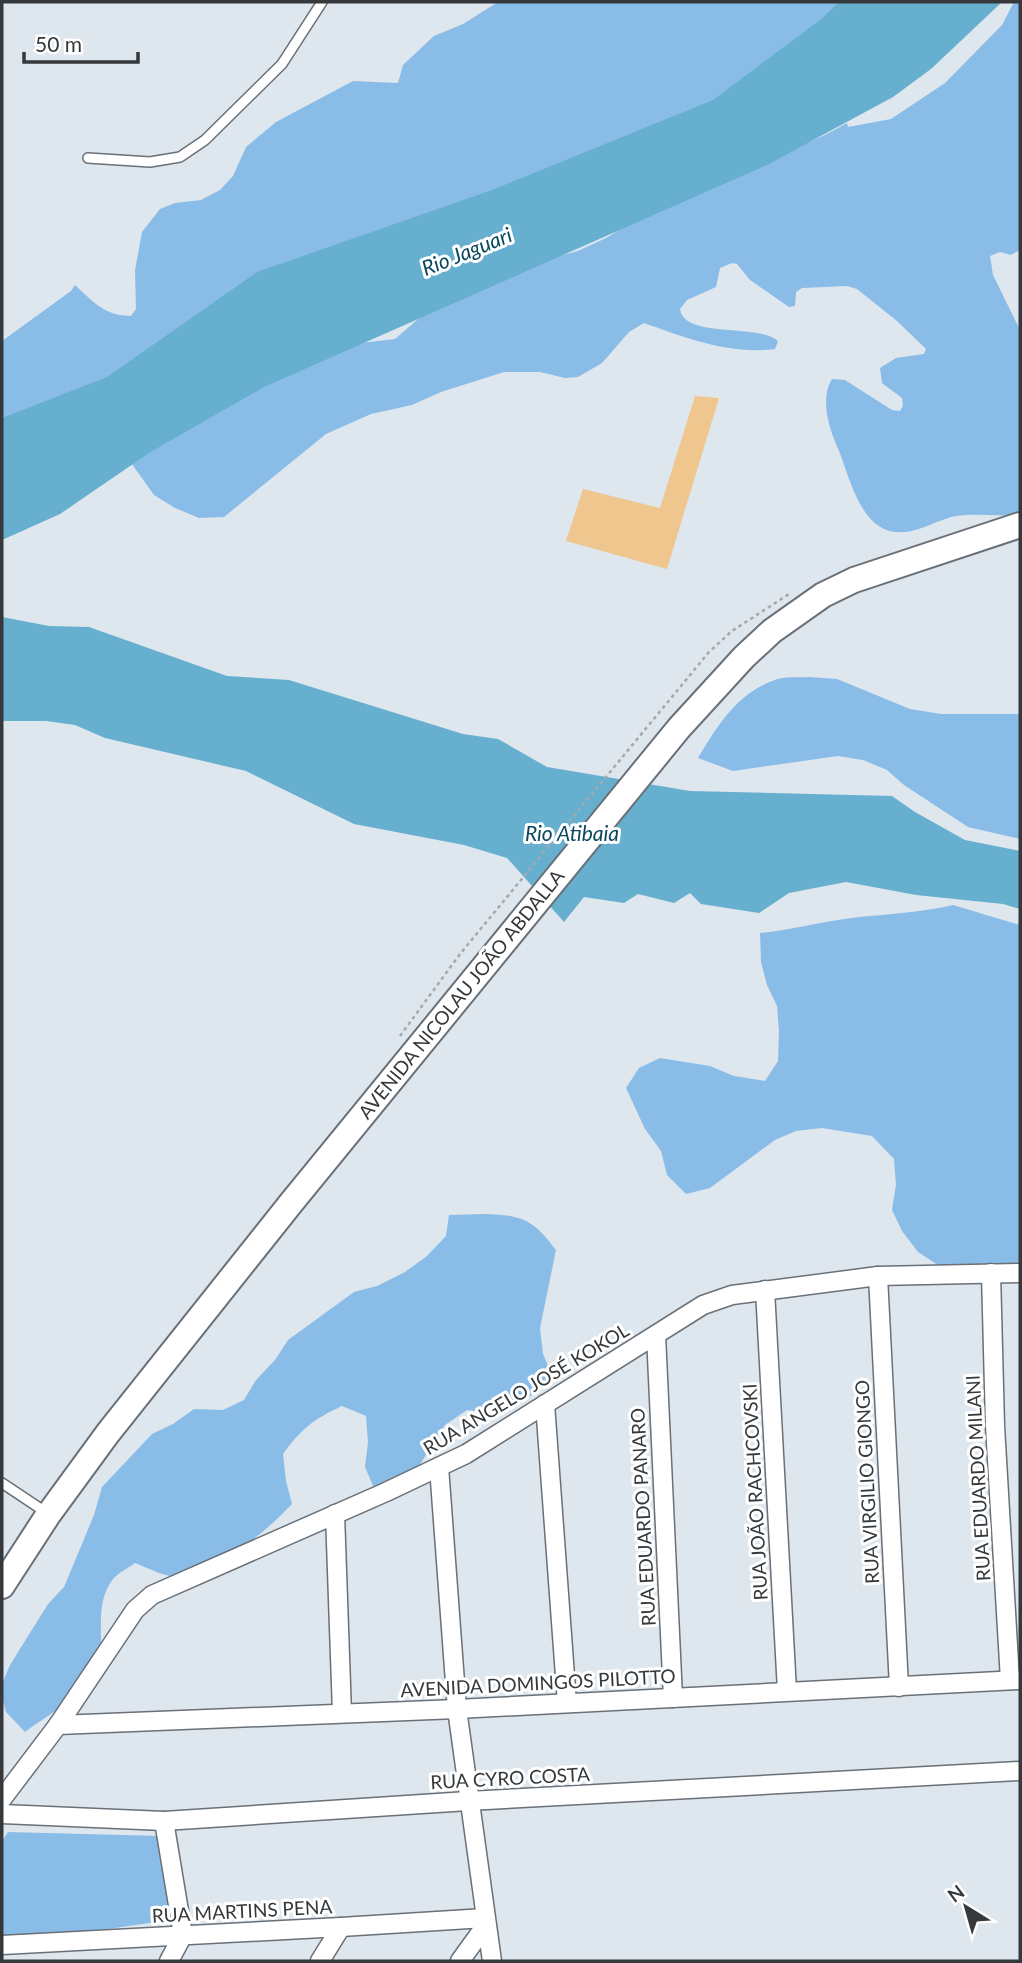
<svg xmlns="http://www.w3.org/2000/svg" width="1022" height="1963" font-family="Lato,sans-serif">
  <style>
    .green { fill: #8abce8 }
    .water { fill: #67afcf }
    .building { fill: #efc68e }
    .lines { fill: none; stroke-linecap: round; stroke-linejoin: round }
    .lane-casing { stroke: #697077; stroke-width: 12 }
    .street-casing { stroke: #697077; stroke-width: 21 }
    .secondary-casing { stroke: #697077; stroke-width: 28 }
    .path { stroke: #a3a9af; stroke-width: 2.5; stroke-dasharray: 3.5 3.5; stroke-linecap: butt }
    .lane { stroke: #fff; stroke-width: 9 }
    .street { stroke: #fff; stroke-width: 18 }
    .secondary { stroke: #fff; stroke-width: 24 }
    .labels { text-anchor: middle; stroke-width: 6; stroke-linejoin: round; paint-order: stroke }
    .street-label { font-size: 19px; fill: #35393b; stroke: #fff }
    .water-label { font-size: 21px; font-style: italic; fill: #0a485e; stroke: #fff }
  </style>
  <rect width="100%" height="100%" fill="#dee6ee"/>
  <g class="green">
    <path d="M 498,2 L 902,2 L 847,47 L 2,456 L 2,341 L 71,291 L 75,285 C 92,301 105,316 131,316 L 136,309 L 135,270 L 142,232 L 160,209 L 175,203 L 201,200 L 220,190 L 233,176 L 246,147 L 276,122 L 353,81 L 398,83 L 403,65 L 434,36 L 463,24 Z"/>
    <path d="M 1014,2 L 1020,2 L 1020,250 L 1011,255 L 1000,252 L 990,256 L 993,275 L 1020,330 L 1020,516 C 1000,516 976,513 956,516 C 939,519 922,531 904,532 C 862,536 851,481 839,451 C 830,431 819,400 832,379 L 845,380 L 892,410 L 900,411 L 903,406 L 902,398 L 882,383 L 880,368 L 896,358 L 924,354 L 926,349 L 897,321 L 857,289 L 847,286 L 802,288 L 796,292 L 795,306 L 789,307 L 750,280 L 737,264 L 732,263 L 720,268 L 716,287 L 687,300 L 680,309 C 684,339 757,323 778,341 L 775,349 C 730,355 686,338 644,323 L 629,332 L 602,363 L 578,377 L 565,378 L 540,372 L 504,372 L 441,392 L 412,405 L 371,414 L 326,434 L 224,517 L 199,518 L 175,508 L 154,495 L 124,453 L 352,344 L 395,339 L 431,308 L 521,266 L 578,251 L 606,238 L 649,212 L 825,135 L 847,123 L 848,127 L 891,119 L 945,83 L 1002,25 Z"/>
    <path d="M 809,677 L 837,679 L 910,709 L 941,714 L 1020,714 L 1020,839 L 968,827 L 904,785 L 887,770 L 863,760 L 838,756 L 733,771 L 698,758 C 717,726 738,692 775,680 C 785,676 798,678 809,677 Z"/>
    <path d="M 953,905 L 1020,925 L 1020,1265 L 993,1264 L 963,1269 L 938,1265 L 918,1252 L 902,1231 L 892,1210 L 896,1185 L 894,1159 L 872,1136 L 822,1128 L 796,1131 L 775,1140 L 710,1188 L 686,1194 L 667,1175 L 661,1151 L 645,1129 L 626,1088 L 639,1068 L 660,1058 L 710,1066 L 734,1076 L 765,1081 L 778,1061 L 779,1032 L 777,1006 L 767,985 L 761,962 L 760,933 C 791,930 820,922 851,918 C 885,914 919,913 953,905 Z"/>
    <path d="M 484,1214 C 522,1215 533,1219 556,1250 L 540,1328 L 543,1354 L 552,1375 C 523,1406 510,1416 467,1410 L 445,1425 L 419,1466 L 398,1482 L 374,1488 L 365,1467 L 368,1442 L 366,1416 L 342,1406 C 314,1419 301,1429 283,1454 L 286,1481 L 292,1504 C 263,1535 224,1563 187,1581 L 159,1573 L 135,1563 C 128,1568 118,1573 113,1579 C 90,1609 110,1648 94,1679 C 89,1690 38,1722 25,1732 L 6,1712 L 2,1697 L 2,1684 L 10,1665 L 48,1604 L 64,1587 L 94,1515 L 102,1487 L 152,1434 L 173,1424 L 194,1409 L 223,1410 L 244,1400 L 256,1380 L 275,1360 L 288,1340 L 354,1292 L 377,1286 L 405,1272 L 427,1256 L 446,1236 L 449,1215 Z"/>
    <polygon points="8,1832 162,1836 177,1919 53,1937 2,1937 2,1841"/>
  </g>
  <g class="water">
    <polygon points="839,2 1002,2 931,69 893,97 767,165 264,387 149,453 60,514 2,540 2,418 107,377 257,272 492,190 713,100 820,20"/>
    <polygon points="2,617 49,626 89,627 227,676 289,680 463,734 498,739 547,767 690,791 892,796 915,812 965,840 1020,851 1020,909 1003,904 916,895 846,882 789,893 759,913 701,904 690,893 674,903 638,894 624,903 584,897 564,922 507,858 464,845 354,824 246,771 105,738 75,725 46,721 2,721"/>
  </g>
  <polygon class="building" points="695,396 719,398 667,569 566,541 583,489 660,508"/>
  <g class="lines">
    <defs>
      <g id="lane">
        <polyline points="88,158 150,162 180,157 205,140 282,64 322,2"/>
        <polyline points="2,1483 47,1513"/>
      </g>
      <g id="street">
        <polyline points="991,1273 995,1426 1010,1680"/>
        <polyline points="878,1276 899,1687"/>
        <polyline points="765,1290 787,1691"/>
        <polyline points="656,1335 673,1698"/>
        <polyline points="545,1404 567,1703"/>
        <polyline points="439,1467 457,1709 492,1961"/>
        <polyline points="335,1514 342,1713"/>
        <polyline points="58,1725 457,1709 1020,1680"/>
        <polyline points="2,1799 58,1725 135,1610 152,1595 386,1492 466,1454 703,1305 732,1295 878,1276 1020,1273"/>
        <polyline points="2,1814 164,1821 468,1801 1020,1771"/>
        <polyline points="164,1821 183,1935 169,1961"/>
        <polyline points="2,1945 341,1927 485,1918"/>
        <polyline points="320,1961 341,1927"/>
        <polyline points="460,1961 486,1925"/>
      </g>
      <polyline id="secondary" points="2,1586 48,1515 108,1433 291,1203 679,728 744,657 772,631 823,595 854,580 1020,525"/>
    </defs>
    <use href="#lane" class="lane-casing"/>
    <use href="#street" class="street-casing"/>
    <use href="#secondary" class="secondary-casing"/>
    <polyline class="path" points="400,1036 460,954 709,652 732,631 789,594"/>
    <use href="#lane" class="lane"/>
    <use href="#street" class="street"/>
    <use href="#secondary" class="secondary"/>
  </g>
  <g class="labels">
    <g class="street-label">
      <text transform="translate(461 994) rotate(-51)" y="7">AVENIDA NICOLAU JOÃO ABDALLA</text>
      <text transform="translate(526 1389) rotate(-31)" y="7">RUA ANGELO JOSÉ KOKOL</text>
      <text transform="translate(978 1478) rotate(-93)" y="7">RUA EDUARDO MILANI</text>
      <text transform="translate(867 1482) rotate(-93)" y="7">RUA VIRGILIO GIONGO</text>
      <text transform="translate(755 1492) rotate(-93)" y="7">RUA JOÃO RACHCOVSKI</text>
      <text transform="translate(643 1517) rotate(-93)" y="7">RUA EDUARDO PANARO</text>
      <text transform="translate(538 1683) rotate(-3)" y="7">AVENIDA DOMINGOS PILOTTO</text>
      <text transform="translate(510 1778) rotate(-3)" y="7">RUA CYRO COSTA</text>
      <text transform="translate(242 1911) rotate(-3)" y="7">RUA MARTINS PENA</text>
    </g>
    <g class="water-label">
      <text transform="translate(467 252) rotate(-22)" y="7">Rio Jaguari</text>
      <text x="572" y="841">Rio Atibaia</text>
    </g>
  </g>
  <rect width="1022" height="1963" fill="none" stroke="#35393b" stroke-width="7"/>
  <g transform="translate(966 1907) rotate(323)" stroke="#ffffff" stroke-width="5" paint-order="stroke">
  <path d="M0-5L12 26L0 18L-12 26Z" fill="#35393b"/>
  <text y="-10" font-size="19" font-weight="bold" text-anchor="middle" fill="#35393b">N</text>
  </g>
  <path d="M24 52v10h114v-10" fill="none" stroke="#35393b" stroke-width="3.5"/>
  <text x="35" y="52" font-size="21" fill="#35393b" stroke="#ffffff" stroke-width="5" paint-order="stroke">50 m</text>
</svg>
